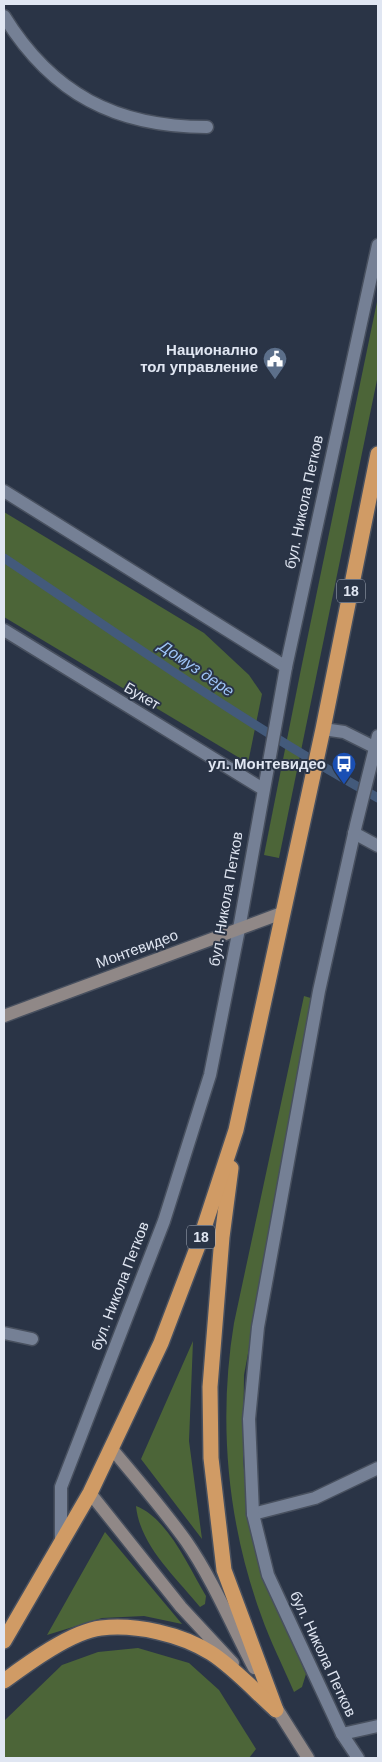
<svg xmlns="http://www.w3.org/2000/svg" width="382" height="1762" font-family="Arial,sans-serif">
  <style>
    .green { fill: #4c6538 }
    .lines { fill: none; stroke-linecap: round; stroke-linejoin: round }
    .stream { stroke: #435a7b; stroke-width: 9 }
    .lane-casing { stroke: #48505f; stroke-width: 15 }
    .street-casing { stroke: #48505f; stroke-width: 15 }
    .secondary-casing { stroke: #48505f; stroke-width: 15 }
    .highway-casing { stroke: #48505f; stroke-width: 18 }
    .lane { stroke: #758095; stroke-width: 12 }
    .street { stroke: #758095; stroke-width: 12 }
    .secondary { stroke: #908887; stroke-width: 12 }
    .highway { stroke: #d09b65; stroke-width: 15 }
    .labels { text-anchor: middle; stroke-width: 4; stroke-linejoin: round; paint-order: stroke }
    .shield { fill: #2a3446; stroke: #a9b1be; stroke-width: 1 }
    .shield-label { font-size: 14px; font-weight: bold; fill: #e0e6f2 }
    .poi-label { font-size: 15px; font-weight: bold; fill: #e0e6f2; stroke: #2a3446; text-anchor: end }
    .street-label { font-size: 15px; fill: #e0e6f2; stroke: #2a3446 }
    .water-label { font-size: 16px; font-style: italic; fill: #9ec4f6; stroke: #2a3446 }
  </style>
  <rect width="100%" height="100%" fill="#2a3446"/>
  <g class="green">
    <polygon points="378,297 378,375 279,858 264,855 301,669"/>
    <polygon points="4,512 204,633 249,675 262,694 248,763 4,617"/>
    <path d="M 304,996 L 314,999 L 244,1375 L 243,1460 L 251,1534 L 267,1584 L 306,1674 L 302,1687 L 294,1692 C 283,1666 270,1641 261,1615 C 227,1522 218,1420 234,1323 Z"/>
    <polygon points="193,1341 189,1441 202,1539 141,1459"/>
    <path d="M 136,1506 C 168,1518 189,1568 206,1596 L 205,1604 L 200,1607 C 176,1577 140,1546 136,1506 Z"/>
    <polygon points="105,1532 182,1624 144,1616 102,1618 47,1635"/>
    <polygon points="138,1648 189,1663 219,1690 256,1749 249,1758 4,1758 4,1721 62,1665 98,1652"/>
  </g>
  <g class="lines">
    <path class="stream" d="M 4,558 C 127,640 248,726 378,798"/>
    <defs>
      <g id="lane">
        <path d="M 4,16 C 52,94 116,127 207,127"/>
        <polyline points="4,491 286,667"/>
        <polyline points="4,1333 32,1339"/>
        <polyline points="253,1514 315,1498 378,1468"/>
        <polyline points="342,1734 378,1726"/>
      </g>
      <g id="street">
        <polyline points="4,630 263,789"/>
        <polyline points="323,729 344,732 378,749"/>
        <polyline points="354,833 378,846"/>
        <polyline points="61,1545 61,1487 164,1221 210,1075 239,929 286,667 378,245"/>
        <polyline points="358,1758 342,1734 268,1575 253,1514 249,1419 258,1327 319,991 356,825 378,736"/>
      </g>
      <g id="secondary">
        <polyline points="4,1016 282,913"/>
        <path d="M 112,1449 C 137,1479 163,1509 186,1541 C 213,1580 232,1626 254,1668"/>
        <polyline points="90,1493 181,1607 233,1663"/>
        <polyline points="272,1701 308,1758"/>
      </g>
      <g id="highway">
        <polyline points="231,1168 222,1237 210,1387 211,1458 224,1570 276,1710"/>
        <polyline points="4,1641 90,1493 161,1343 199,1243 236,1130 323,729 378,454"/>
        <path d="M 4,1681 C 27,1664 72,1631 101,1628 C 136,1624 181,1634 211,1653 C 233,1667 255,1691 275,1709"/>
      </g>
    </defs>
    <use href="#lane" class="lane-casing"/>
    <use href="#street" class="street-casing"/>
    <use href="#secondary" class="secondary-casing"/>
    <use href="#highway" class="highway-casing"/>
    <use href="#lane" class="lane"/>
    <use href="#street" class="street"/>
    <use href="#secondary" class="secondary"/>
    <use href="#highway" class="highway"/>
  </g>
  <defs>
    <symbol id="civic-pin" viewBox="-11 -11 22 30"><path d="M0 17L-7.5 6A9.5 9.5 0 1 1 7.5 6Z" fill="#5c6f8a" stroke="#2a3446"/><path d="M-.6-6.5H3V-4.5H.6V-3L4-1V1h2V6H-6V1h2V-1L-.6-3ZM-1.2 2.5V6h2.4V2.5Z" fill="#fff"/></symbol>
    <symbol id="bus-pin" viewBox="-11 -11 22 30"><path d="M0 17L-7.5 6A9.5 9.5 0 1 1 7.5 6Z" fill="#1a4fb4" stroke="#2a3446"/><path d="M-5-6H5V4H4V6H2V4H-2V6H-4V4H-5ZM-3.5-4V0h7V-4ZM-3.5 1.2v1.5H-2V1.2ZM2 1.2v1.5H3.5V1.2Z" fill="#fff"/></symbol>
  </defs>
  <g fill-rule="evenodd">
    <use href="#civic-pin" x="261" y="345" width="28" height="38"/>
    <use href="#bus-pin" x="330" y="750" width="28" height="38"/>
  </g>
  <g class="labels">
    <g class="shield">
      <rect x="337" y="579.5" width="28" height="23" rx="4"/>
      <rect x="187" y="1225.5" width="28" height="23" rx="4"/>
    </g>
    <g class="shield-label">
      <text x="351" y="596">18</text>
      <text x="201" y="1242">18</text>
    </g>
    <g class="poi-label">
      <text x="258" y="355">Национално<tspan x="258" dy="17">тол управление</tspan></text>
      <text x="326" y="769">ул. Монтевидео</text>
    </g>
    <g class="street-label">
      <text transform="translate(304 502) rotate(-78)" y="5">бул. Никола Петков</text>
      <text transform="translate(142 696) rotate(31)" y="5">Букет</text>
      <text transform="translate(226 899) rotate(-80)" y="5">бул. Никола Петков</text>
      <text transform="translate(137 949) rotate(-20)" y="5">Монтевидео</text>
      <text transform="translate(120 1286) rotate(-69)" y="5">бул. Никола Петков</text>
      <text transform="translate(323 1654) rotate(65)" y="5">бул. Никола Петков</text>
    </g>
    <g class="water-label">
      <text transform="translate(197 668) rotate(34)" y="6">Домуз дере</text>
    </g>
  </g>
  <rect width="382" height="1762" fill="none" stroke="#e0e6f2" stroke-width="10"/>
</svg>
